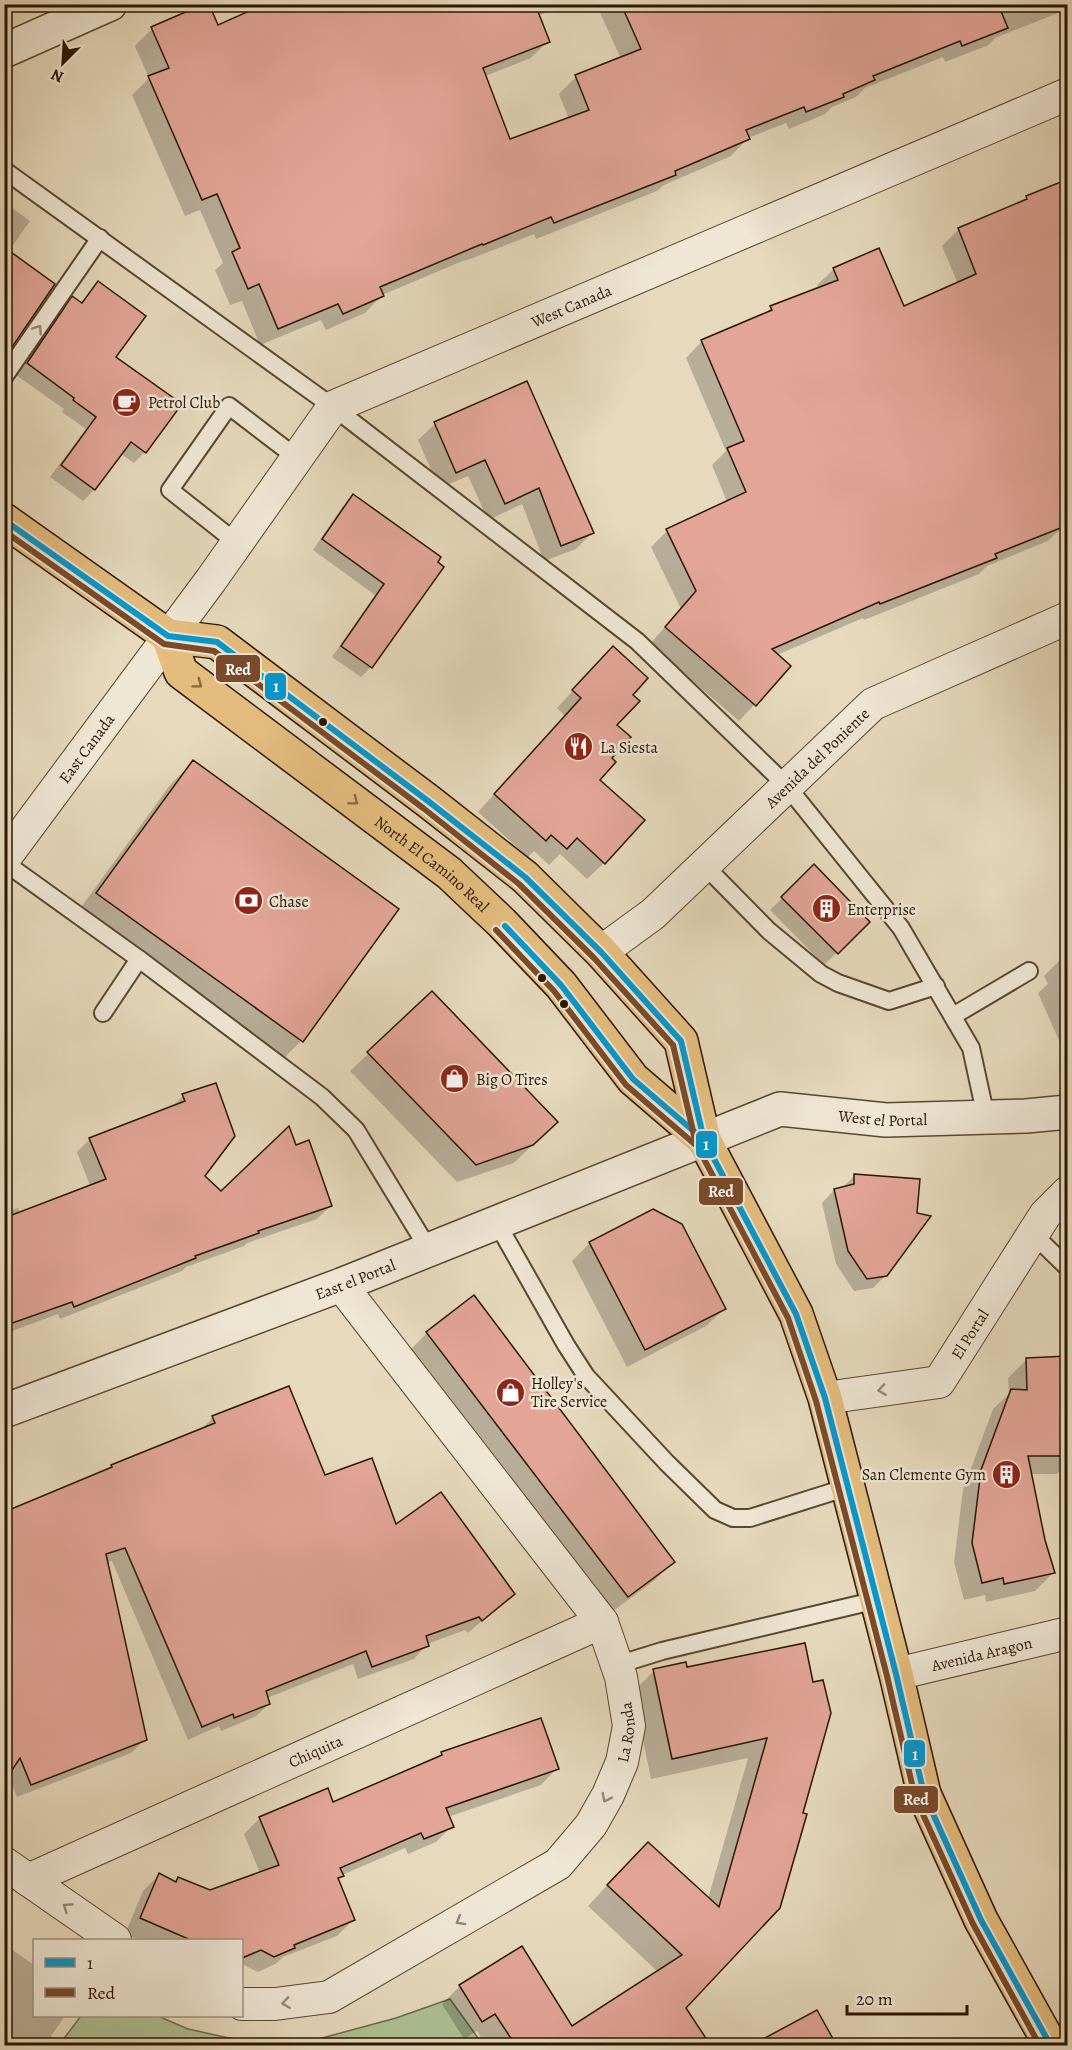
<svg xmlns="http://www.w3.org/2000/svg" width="1072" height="2050" font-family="Alegreya,serif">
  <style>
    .green { fill: #afc095; stroke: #6c6b4a; stroke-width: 1.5 }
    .shadow { fill: #0003 }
    .building { fill: #e2a598; stroke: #291600; stroke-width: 1.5 }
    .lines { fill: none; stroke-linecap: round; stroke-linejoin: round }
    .service-casing { stroke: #58472f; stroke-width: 20 }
    .minor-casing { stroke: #58472f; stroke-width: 34 }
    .tertiary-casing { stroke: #58472f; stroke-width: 36 }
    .primary-casing { stroke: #291600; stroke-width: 36 }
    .service { stroke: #efe6d4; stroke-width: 16 }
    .minor { stroke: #efe6d4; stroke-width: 32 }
    .tertiary { stroke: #efe6d4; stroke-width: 33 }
    .primary { stroke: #e3bc7e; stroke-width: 33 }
    .bus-1-casing { stroke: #efe6d4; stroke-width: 10 }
    .bus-2-casing { stroke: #efe6d4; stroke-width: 10 }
    .bus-1 { stroke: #0698ce; stroke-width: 6 }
    .bus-2 { stroke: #7a4b2a; stroke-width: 6 }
    .oneway { stroke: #968875 }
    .oneway2 { stroke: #86693f }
    .bus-dot { fill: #291600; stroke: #efe6d4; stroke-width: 2 }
    .labels { text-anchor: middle; stroke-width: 5; stroke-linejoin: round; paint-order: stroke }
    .street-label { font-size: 16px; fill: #291600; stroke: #efe6d4 }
    .poi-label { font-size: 16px; fill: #291600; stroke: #efe6d4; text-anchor: start }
    .line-badge { stroke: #efe6d4; stroke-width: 2 }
    .badge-label { font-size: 16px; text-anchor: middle; font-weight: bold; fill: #fff }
  </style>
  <rect width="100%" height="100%" fill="#e6d9bd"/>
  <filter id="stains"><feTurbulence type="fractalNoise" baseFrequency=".00333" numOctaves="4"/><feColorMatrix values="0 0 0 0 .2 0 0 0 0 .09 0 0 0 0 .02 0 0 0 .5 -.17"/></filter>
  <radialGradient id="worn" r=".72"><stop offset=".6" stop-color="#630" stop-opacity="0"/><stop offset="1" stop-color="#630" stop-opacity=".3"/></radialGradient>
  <g class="green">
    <polygon points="450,1999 483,2045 262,2045 311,2041 396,2018"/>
    <polygon points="81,2016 158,2016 188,2029 261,2045 59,2045"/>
  </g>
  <g class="shadow">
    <polygon points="269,4 566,4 538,16 548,41 531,58 483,77 509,141 569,119 559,94 576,77 621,59 596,4 1068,4 1068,9 995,38 989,45 945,62 943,57 865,88 856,97 832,107 825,114 789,129 786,123 748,138 731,156 664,185 657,191 536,239 534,234 465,261 465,260 382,295 365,313 326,330 321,320 260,345 242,301 230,305 215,270 223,263 200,210 185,216 132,95 149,78 135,46 152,29 217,27"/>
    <polygon points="1068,181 1065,525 1048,541 987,566 979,574 864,620 863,618 777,655 789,667 739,721 650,644 681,609 651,547 667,531 727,502 712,465 726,451 686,358 702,341 763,316 771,308 819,289 817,285 834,269 904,308 958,284 942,246 958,230 1021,204 1027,198"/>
    <polygon points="4,202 30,221 8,252 53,284 4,355"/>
    <polygon points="99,283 114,357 145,452 134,463 121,454 94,490 83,501 50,477 86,429 62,412 64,409 16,375 61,310 73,298 80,304"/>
    <polygon points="526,383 593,532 576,549 544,561 522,504 488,520 468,476 439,488 418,440 435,424"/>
    <polygon points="353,496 439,557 371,667 361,677 332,657 375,595 313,550 343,506"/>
    <polygon points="596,665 631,695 615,725 598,780 604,863 587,879 560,854 549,865 534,851 528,857 478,812 565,716 557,708"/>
    <polygon points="193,762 397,909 301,1041 278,1064 74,917 170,785"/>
    <polygon points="814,867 868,922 824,965 770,910"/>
    <polygon points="1068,956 1068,1043 1061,1045 1038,993 1048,984 1044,976 1061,959"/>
    <polygon points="369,1053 556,1122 514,1163 457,1182 350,1071"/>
    <polygon points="215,1085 203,1177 221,1193 295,1147 330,1206 317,1219 247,1243 244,1246 186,1267 182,1271 60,1319 58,1314 4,1334 4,1213 18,1208 20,1214 90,1186 77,1152 90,1139 172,1107 183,1096"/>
    <polygon points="855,1175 886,1275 873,1288 854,1291 836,1264 822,1203 834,1190 842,1188"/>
    <polygon points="590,1243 725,1308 706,1326 627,1367 572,1261"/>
    <polygon points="474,1297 673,1561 655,1580 609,1614 409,1351 427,1333"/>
    <polygon points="1068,1358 1068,1464 1057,1474 1030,1474 1044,1540 1053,1573 1035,1591 986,1602 985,1595 964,1600 954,1562 963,1490 993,1409 1009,1394 1008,1378 1026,1360"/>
    <polygon points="213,1417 324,1477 395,1526 513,1594 468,1633 465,1630 427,1644 414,1659 358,1679 353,1664 267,1698 269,1704 255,1717 221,1731 219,1726 188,1740 112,1561 107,1562 145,1740 131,1753 17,1797 8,1774 4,1779 4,1507 7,1513 108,1470 112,1466 199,1432"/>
    <polygon points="686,1669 812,1683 684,2008 709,2046 486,2046 477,2031 464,2039 442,2004 460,1986 574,2031 658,1972 588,1906 627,1864 708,1899 748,1758 651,1779 633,1692 654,1671"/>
    <polygon points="442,1754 557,1768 541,1785 448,1817 452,1826 436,1842 408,1854 405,1848 342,1875 337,1880 353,1920 337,1936 283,1957 277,1963 258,1972 244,1965 242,1967 242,1940 140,1940 125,1934 143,1891 159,1875 174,1882 178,1878 210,1892 260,1873 244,1834 260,1818 333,1803 436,1760"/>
    <polygon points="4,1944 34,1965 34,2016 65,2016 51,2036 54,2039 50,2046 4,2046"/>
  </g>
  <g class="building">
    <polygon points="204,4 209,4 218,25 265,4 535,4 550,42 483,68 510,139 589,110 575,75 641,49 621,4 998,4 1008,28 962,46 960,41 873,76 875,80 843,94 844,97 806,112 804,107 746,130 750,139 675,171 676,175 554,223 551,217 483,245 482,244 380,287 384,296 343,314 338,304 278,329 259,284 248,289 232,252 240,248 217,194 202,200 148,76 169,68 151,27"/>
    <polygon points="1068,179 1068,525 995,554 997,558 880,604 879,602 772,649 791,666 756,706 665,627 696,591 666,529 746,492 727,448 744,441 701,340 772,310 770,306 838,280 833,268 879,248 904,306 976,274 958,228 1027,199 1026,196"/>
    <polygon points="4,247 55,284 10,350 4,347"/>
    <polygon points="98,281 146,316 116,357 182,404 146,453 131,442 95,490 61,465 96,417 73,400 74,398 27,363 72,296 82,303"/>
    <polygon points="527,381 594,533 561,546 539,488 505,504 485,460 456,473 434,422"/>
    <polygon points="353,494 441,557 438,562 444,567 372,668 341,646 384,584 322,539"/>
    <polygon points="613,646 648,678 633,695 640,701 617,725 631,737 612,758 616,762 600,780 645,820 605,864 577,838 567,849 551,835 546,841 494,794 581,698 572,690"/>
    <polygon points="193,760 399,909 303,1042 96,893"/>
    <polygon points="814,864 870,922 838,954 781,897"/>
    <polygon points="432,991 558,1122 533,1145 476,1165 367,1052"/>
    <polygon points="216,1083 235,1136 205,1176 221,1191 289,1126 296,1145 309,1140 332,1206 258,1231 259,1233 195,1256 196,1258 74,1307 72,1302 4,1326 4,1218 106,1179 89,1138 185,1101 182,1094"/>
    <polygon points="854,1174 920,1179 917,1213 931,1216 887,1276 867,1279 848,1251 834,1189 854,1184"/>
    <polygon points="653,1209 682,1224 726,1309 645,1350 589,1242"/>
    <polygon points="474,1295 675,1562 628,1597 426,1332"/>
    <polygon points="1068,1356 1068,1456 1028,1456 1045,1540 1055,1573 1004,1584 1003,1578 982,1583 972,1543 981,1470 1011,1389 1027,1390 1026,1358"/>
    <polygon points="289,1386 325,1475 372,1458 396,1524 441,1492 515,1594 482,1621 479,1617 426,1636 429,1646 372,1667 366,1651 266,1691 270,1704 234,1718 233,1714 202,1727 125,1548 106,1554 147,1740 31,1785 20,1758 4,1782 4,1512 112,1467 111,1465 215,1423 212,1416"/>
    <polygon points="805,1643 813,1682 823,1680 831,1713 803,1813 807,1814 780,1908 686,2008 711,2046 516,2046 495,2014 482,2022 459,1985 522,1946 572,2026 682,1955 607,1885 648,1842 719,1907 767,1738 672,1759 653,1669 686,1662 687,1667"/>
    <polygon points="541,1718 559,1769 446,1808 454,1827 424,1839 421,1833 340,1868 344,1876 338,1878 355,1920 294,1945 295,1948 274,1957 261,1950 242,1958 242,1941 193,1941 140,1918 159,1873 176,1882 178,1877 210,1890 279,1865 259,1817 328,1788 333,1802 442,1755 441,1752"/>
    <polygon points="817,2010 837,2046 750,2046"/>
  </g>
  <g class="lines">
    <defs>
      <g id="service">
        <polyline points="4,170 333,407 637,641 786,785 901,928 971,1048 986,1117"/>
        <polyline points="4,377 100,238"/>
        <polyline points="237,543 170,490 229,406 297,458"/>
        <polyline points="4,862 139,959 322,1097 356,1130 429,1250"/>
        <polyline points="704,865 769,931 821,974 838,983 889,1001 936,986"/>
        <polyline points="103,1013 139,959"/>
        <polyline points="953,1016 1029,971"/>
        <polyline points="497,1223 566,1345 586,1376 667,1463 715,1510 733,1518 750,1518 848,1487"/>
        <polyline points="1033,1234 1068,1268"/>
        <polyline points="617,1665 662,1651 877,1600"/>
      </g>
      <g id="minor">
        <path id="s1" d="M 4,859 L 211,580 L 333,407 L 1068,94"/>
        <path id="s2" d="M 601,952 L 653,914 L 873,704 L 1068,618"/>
        <path id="s3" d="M 825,1398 L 939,1382 L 1045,1215 L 1068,1192"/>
        <path id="s4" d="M 896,1674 L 1068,1633"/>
        <polyline points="4,1863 115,1940"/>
        <path id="s5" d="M 28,1880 L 602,1622"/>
        <path id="s6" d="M 242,2004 L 275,2004 L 329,1997 L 558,1864 L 591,1825 L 608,1795 L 622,1762 L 629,1726 L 621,1677 L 602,1622 L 341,1285"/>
      </g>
      <g id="tertiary">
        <polyline points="4,51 110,4"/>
        <path id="s7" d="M 4,1411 L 341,1285 L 780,1109 L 886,1120 L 1026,1116 L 1068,1112"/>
      </g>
      <g id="primary">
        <polyline points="4,520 168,636 217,642 428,801 525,877 601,952 681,1041 704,1140 796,1314 825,1398 896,1674 924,1794 981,1920 1051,2046"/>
        <path id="s8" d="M 168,636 L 181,672 L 449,873 L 502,923 L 561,985 L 633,1079 L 704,1140"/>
      </g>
    </defs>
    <use href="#service" class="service-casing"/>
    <use href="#minor" class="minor-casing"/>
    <use href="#tertiary" class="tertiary-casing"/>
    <use href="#primary" class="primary-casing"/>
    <use href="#service" class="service"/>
    <use href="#minor" class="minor"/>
    <use href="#tertiary" class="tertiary"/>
    <use href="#primary" class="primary"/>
    <defs>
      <g id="bus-1">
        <polyline points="4,520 168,636 217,642 428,801 525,877 601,952 681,1041 704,1140 796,1314 825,1398 896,1674 924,1794 981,1920 1051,2046"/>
        <polyline points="505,926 561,985 633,1079 704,1140 711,1154"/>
      </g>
      <g id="bus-2">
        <polyline points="4,531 164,644 214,651 423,808 519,884 594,958 673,1045 696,1144 788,1318 816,1401 887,1676 915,1797 973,1924 1040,2046"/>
        <polyline points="496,930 554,991 626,1085 698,1147"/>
      </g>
    </defs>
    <use href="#bus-1" class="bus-1-casing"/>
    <use href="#bus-2" class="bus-2-casing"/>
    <use href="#bus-1" class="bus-1"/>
    <use href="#bus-2" class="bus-2"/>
  </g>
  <defs><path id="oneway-chevron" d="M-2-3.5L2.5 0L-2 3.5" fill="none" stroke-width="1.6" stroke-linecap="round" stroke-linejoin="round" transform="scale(1.5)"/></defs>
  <g class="oneway">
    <use href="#oneway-chevron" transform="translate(38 329) rotate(-56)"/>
    <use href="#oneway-chevron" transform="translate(882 1390) rotate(172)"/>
    <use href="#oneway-chevron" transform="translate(606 1798) rotate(117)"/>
    <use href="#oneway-chevron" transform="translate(67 1907) rotate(-145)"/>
    <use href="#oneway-chevron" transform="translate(460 1921) rotate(150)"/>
    <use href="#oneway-chevron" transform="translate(286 2003) rotate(172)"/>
  </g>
  <g class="oneway2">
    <use href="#oneway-chevron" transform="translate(198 684) rotate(37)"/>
    <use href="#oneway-chevron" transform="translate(354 801) rotate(37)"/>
  </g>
  <defs>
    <symbol id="cafe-disc" viewBox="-11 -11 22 22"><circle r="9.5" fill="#8f2418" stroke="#efe6d4"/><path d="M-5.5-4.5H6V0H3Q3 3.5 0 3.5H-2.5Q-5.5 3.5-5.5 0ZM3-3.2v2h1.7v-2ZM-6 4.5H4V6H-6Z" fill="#fff"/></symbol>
    <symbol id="restaurant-disc" viewBox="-11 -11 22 22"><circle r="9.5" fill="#8f2418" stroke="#efe6d4"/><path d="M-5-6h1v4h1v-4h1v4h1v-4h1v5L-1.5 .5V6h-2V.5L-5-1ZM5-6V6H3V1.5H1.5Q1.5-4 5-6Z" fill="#fff"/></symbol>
    <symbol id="bank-disc" viewBox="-11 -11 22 22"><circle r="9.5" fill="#8f2418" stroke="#efe6d4"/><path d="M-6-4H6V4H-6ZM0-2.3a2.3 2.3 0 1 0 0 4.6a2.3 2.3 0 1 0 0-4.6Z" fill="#fff"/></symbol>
    <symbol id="building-disc" viewBox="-11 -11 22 22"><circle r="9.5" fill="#8f2418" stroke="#efe6d4"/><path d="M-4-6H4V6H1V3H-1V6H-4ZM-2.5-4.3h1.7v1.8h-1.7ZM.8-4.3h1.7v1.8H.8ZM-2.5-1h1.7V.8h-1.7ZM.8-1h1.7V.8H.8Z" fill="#fff"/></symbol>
    <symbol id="shop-disc" viewBox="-11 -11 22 22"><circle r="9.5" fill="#8f2418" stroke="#efe6d4"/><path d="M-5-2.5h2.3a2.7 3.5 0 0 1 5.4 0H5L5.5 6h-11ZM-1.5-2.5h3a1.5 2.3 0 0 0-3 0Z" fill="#fff"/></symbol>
  </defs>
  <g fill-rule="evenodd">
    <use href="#cafe-disc" x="110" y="386" width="33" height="33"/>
    <use href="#restaurant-disc" x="562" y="730" width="33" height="33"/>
    <use href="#bank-disc" x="232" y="884" width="33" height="33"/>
    <use href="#building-disc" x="810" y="892" width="33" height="33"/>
    <use href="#shop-disc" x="438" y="1062" width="33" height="33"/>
    <use href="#shop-disc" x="494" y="1376" width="33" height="33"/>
    <use href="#building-disc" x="990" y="1458" width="33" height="33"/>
  </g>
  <g class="bus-dot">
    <circle cx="323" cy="722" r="5"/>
    <circle cx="542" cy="978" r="5"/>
    <circle cx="564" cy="1004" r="5"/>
  </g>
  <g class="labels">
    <g class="street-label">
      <text dy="6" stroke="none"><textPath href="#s1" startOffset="818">West Canada</textPath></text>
      <text dy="6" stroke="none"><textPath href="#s1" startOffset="138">East Canada</textPath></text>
      <text dy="6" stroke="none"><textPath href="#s2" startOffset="291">Avenida del Poniente</textPath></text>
      <text dy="6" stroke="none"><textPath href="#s8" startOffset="354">North El Camino Real</textPath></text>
      <text dy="6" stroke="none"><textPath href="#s7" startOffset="936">West el Portal</textPath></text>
      <text dy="6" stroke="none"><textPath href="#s7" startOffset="375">East el Portal</textPath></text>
      <text dy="6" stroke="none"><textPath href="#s3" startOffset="172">El Portal</textPath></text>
      <text dy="6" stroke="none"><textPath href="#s4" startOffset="88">Avenida Aragon</textPath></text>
      <text dy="6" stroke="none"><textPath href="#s6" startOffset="504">La Ronda</textPath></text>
      <text dy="6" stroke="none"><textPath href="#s5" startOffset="315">Chiquita</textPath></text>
    </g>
    <g class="poi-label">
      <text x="148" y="408">Petrol Club</text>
      <text x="600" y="753">La Siesta</text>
      <text x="269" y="907">Chase</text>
      <text x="847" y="915">Enterprise</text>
      <text x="476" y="1085">Big O Tires</text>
      <text x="531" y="1389">Holley's<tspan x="531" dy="18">Tire Service</tspan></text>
      <text x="986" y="1480" text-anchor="end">San Clemente Gym</text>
    </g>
  </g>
  <g class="line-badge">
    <rect x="215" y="654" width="46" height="29" rx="6" fill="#7a4b2a"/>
    <rect x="264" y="672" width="23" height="29" rx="6" fill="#0698ce"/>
    <rect x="695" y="1130" width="23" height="29" rx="6" fill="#0698ce"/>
    <rect x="698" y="1177" width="46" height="29" rx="6" fill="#7a4b2a"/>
    <rect x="903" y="1739" width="23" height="29" rx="6" fill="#0698ce"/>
    <rect x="893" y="1785" width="46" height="29" rx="6" fill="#7a4b2a"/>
  </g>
  <g class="badge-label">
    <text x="238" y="675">Red</text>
    <text x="276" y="692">1</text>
    <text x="706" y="1150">1</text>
    <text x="721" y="1197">Red</text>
    <text x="915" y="1760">1</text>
    <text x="916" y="1805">Red</text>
  </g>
  <rect width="1072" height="2050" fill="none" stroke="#e6d9bd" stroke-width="24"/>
  <rect x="6" y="6" width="1060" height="2038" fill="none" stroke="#291600" stroke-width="3"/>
  <rect x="12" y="12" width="1048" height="2026" fill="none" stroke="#291600" stroke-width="1.5"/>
  <rect x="33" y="1939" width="210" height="78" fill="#efe6d4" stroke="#a0937f" stroke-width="1.5"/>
  <rect x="45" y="1958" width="30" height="9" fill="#0698ce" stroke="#a0937f" stroke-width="1.5"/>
  <text x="87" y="1969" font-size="18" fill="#291600">1</text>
  <rect x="45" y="1988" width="30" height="9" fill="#7a4b2a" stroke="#a0937f" stroke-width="1.5"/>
  <text x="87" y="1999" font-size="18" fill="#291600">Red</text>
  <g transform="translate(63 63) rotate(204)" stroke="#efe6d4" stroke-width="4.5" paint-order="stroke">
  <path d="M0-4.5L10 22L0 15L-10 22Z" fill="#291600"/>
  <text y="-9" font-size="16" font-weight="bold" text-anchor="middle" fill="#291600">N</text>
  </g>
  <path d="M847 2005v9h120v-9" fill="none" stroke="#291600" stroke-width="3"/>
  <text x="856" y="2005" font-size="18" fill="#291600" stroke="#efe6d4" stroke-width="4.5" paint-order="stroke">20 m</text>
  <rect width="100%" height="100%" filter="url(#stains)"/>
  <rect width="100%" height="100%" fill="url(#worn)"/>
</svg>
